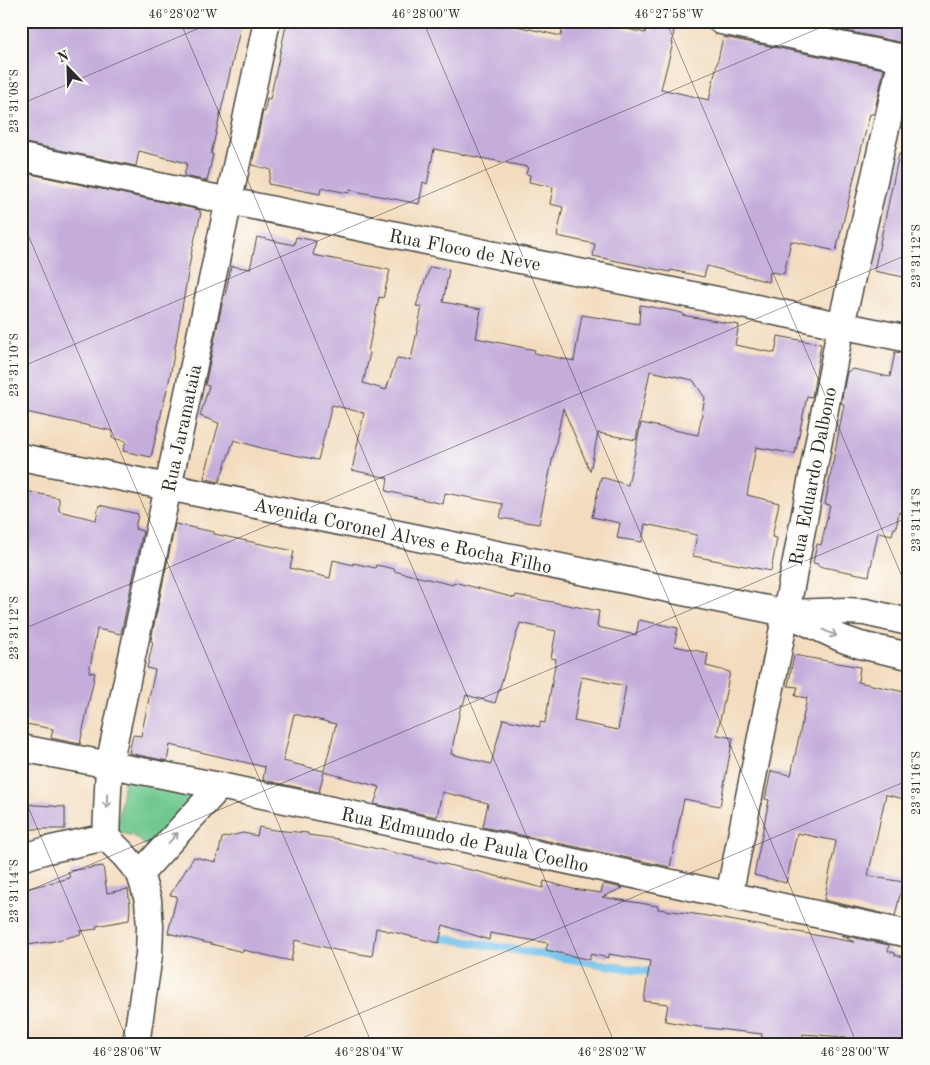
<svg xmlns="http://www.w3.org/2000/svg" width="930" height="1065" font-family="'Old Standard TT',serif">
  <style>
    .green { fill: #70c88e; stroke: #4e7a5c }
    .lines { fill: none; stroke-linecap: round; stroke-linejoin: round }
    .stream { stroke: #71c1ec; stroke-width: 8 }
    .building { fill: #c4addb; fill-rule: evenodd }
    .minor-casing { stroke: #494641; stroke-width: 29 }
    .minor { stroke: #fff; stroke-width: 26 }
    .oneway { stroke: #a0a0a0 }
    .ticks { fill: none; stroke: #2b2b2b; stroke-width: 1; stroke-opacity: 0.45 }
    .labels { text-anchor: middle; stroke-width: 4; stroke-linejoin: round; paint-order: stroke }
    .street-label { font-size: 19px; fill: #2b2b2b; stroke: #fdfcf7 }
    .neatline { fill: none; stroke: #2b2b2b; stroke-width: 2 }
    .ticks-label { font-size: 12px; text-anchor: middle; fill: #2b2b2b }
  </style>
  <rect width="100%" height="100%" fill="#fdfcf7"/>
  <filter id="ink" filterUnits="userSpaceOnUse"><feTurbulence type="fractalNoise" baseFrequency=".02" numOctaves="2"/><feDisplacementMap in="SourceGraphic" scale="10" xChannelSelector="R" yChannelSelector="G"/><feConvolveMatrix kernelMatrix="1 2 1 2 8 2 1 2 1" color-interpolation-filters="sRGB"/></filter>
  <filter id="wash" filterUnits="userSpaceOnUse"><feTurbulence type="fractalNoise" baseFrequency=".0096" numOctaves="4" result="noise"/><feDisplacementMap in="SourceGraphic" scale="20" xChannelSelector="R" yChannelSelector="G"/><feGaussianBlur stdDeviation="1.12" result="paint"/><feColorMatrix in="noise" values="0 0 0 0 0 0 0 0 0 0 0 0 0 0 0 0 0 1.4 0 .05"/><feComposite in="paint" operator="in"/></filter>
  <g filter="url(#wash)">
    <rect width="100%" height="100%" fill="#f3dcbe"/>
    <polygon class="green" points="124,780 196,795 149,848 134,836 117,832"/>
    <g class="lines">
      <polyline class="stream" points="431,936 656,973"/>
    </g>
    <g id="blocks">
      <g class="building">
        <polygon points="21,21 242,21 211,154 213,154 207,181 184,176 187,163 139,151 136,166 21,142"/>
        <polygon points="287,21 512,21 512,25 561,36 564,21 592,21 645,33 646,29 653,31 655,21 657,21 675,25 672,43 673,43 661,89 709,100 723,37 884,69 874,114 870,114 836,251 791,241 784,274 770,272 769,282 707,266 704,277 671,270 670,272 593,256 595,244 557,236 563,207 550,204 553,187 529,182 530,175 526,174 528,167 434,149 427,184 423,182 419,204 350,190 349,193 321,188 320,194 268,184 271,170 252,165 263,111 265,112 267,98 270,99"/>
        <polygon points="798,21 909,21 909,44"/>
        <polygon points="909,96 909,119 904,118"/>
        <polygon points="899,154 909,155 909,278 874,271"/>
        <polygon points="21,172 200,210 200,213 201,213 192,250 170,377 151,457 123,451 126,441 112,438 113,431 21,411"/>
        <polygon points="257,237 294,245 296,237 316,241 313,255 390,270 383,298 379,297 368,352 370,353 363,383 386,390 397,358 411,360 422,307 416,306 430,267 449,270 443,302 481,309 476,338 535,350 534,353 574,361 582,315 639,324 640,305 663,309 682,313 682,315 739,325 735,345 775,353 778,336 821,344 812,397 807,396 795,454 756,447 747,495 779,503 772,537 777,538 771,571 693,556 697,535 645,524 642,542 617,538 620,523 592,517 601,477 628,485 641,423 698,435 705,398 693,380 650,371 636,440 598,433 590,471 563,408 539,524 500,518 503,504 445,493 443,504 386,491 388,478 352,470 364,413 332,405 318,460 261,448 234,440 219,482 204,478 219,423 200,416 209,386 205,385 224,295 225,296 231,266 250,269"/>
        <polygon points="895,352 909,354 909,514 899,512 896,528 894,528 892,535 878,532 869,576 818,566 818,564 813,563 817,544 821,545 830,505 825,504 844,404 841,403 847,372 853,369 890,377"/>
        <polygon points="21,490 59,498 59,511 96,520 99,505 138,514 135,529 143,531 121,634 97,629 89,672 95,673 80,744 51,738 53,729 21,723"/>
        <path d="M 175,524 L 214,532 L 214,534 L 294,551 L 290,568 L 330,578 L 333,560 L 353,565 L 353,563 L 375,568 L 376,565 L 395,569 L 394,571 L 453,585 L 454,582 L 515,598 L 516,595 L 599,611 L 597,627 L 636,635 L 639,620 L 678,628 L 674,646 L 708,653 L 706,666 L 730,672 L 717,735 L 733,738 L 720,806 L 684,799 L 670,867 L 483,827 L 488,803 L 442,792 L 437,817 L 374,804 L 380,787 L 324,772 L 319,792 L 263,780 L 265,767 L 170,745 L 167,761 L 129,753 L 133,735 L 141,736 L 155,670 L 147,668 L 153,642 L 151,641 L 151,640 ZM 520,623 L 556,631 L 551,658 L 556,659 L 545,723 L 540,722 L 540,727 L 503,719 L 491,764 L 451,754 L 461,705 L 463,705 L 466,695 L 495,703 ZM 582,677 L 626,686 L 618,730 L 574,721 ZM 294,714 L 336,724 L 324,771 L 283,761 Z"/>
        <polygon points="794,655 860,667 858,682 909,693 909,800 887,795 886,794 868,876 903,882 895,916 824,900 836,841 797,833 786,883 754,875 769,800 765,799 771,771 791,775 807,698 795,696 798,687 788,686"/>
        <polygon points="21,804 65,807 65,829 25,829 26,824 21,822"/>
        <polygon points="259,827 274,830 308,833 308,835 338,839 338,840 484,873 543,888 544,881 573,889 601,893 603,884 623,888 602,897 658,906 658,909 701,915 854,942 841,935 889,945 888,951 895,953 895,955 909,958 909,1044 845,1044 846,1037 803,1034 801,1044 761,1044 762,1034 699,1027 665,1021 668,1004 644,1001 650,961 609,954 609,958 590,954 590,960 546,950 548,943 490,933 489,940 443,925 439,943 376,928 372,956 336,950 295,940 291,961 243,950 243,952 168,933 177,896 170,895 194,857 216,862 218,852 219,852 222,838 243,833 257,836"/>
        <polygon points="103,866 107,893 128,889 130,907 129,920 96,926 97,929 80,931 81,934 54,941 21,946 21,890 70,878 68,871"/>
      </g>
    </g>
  </g>
  <g filter="url(#ink)">
    <use href="#blocks" fill-opacity="0" stroke="#494641" stroke-width="1"/>
    <g class="lines">
      <defs>
        <g id="minor">
          <polyline points="721,21 909,59"/>
          <polyline points="21,157 229,201 909,339"/>
          <polyline points="21,457 786,613 843,639 860,645 909,656"/>
          <polyline points="791,613 846,611 865,612 909,622"/>
          <polyline points="21,748 220,786 909,934"/>
          <polyline points="106,837 109,765 267,21"/>
          <polyline points="106,837 124,855 140,874 148,900 150,926 149,955 136,1044"/>
          <polyline points="21,858 47,850 106,837"/>
          <polyline points="140,874 220,786"/>
          <polyline points="729,896 786,613 841,325 902,58"/>
        </g>
      </defs>
      <use href="#minor" class="minor-casing"/>
      <use href="#minor" class="minor"/>
    </g>
    <defs><path id="oneway-shaft" d="M-6 0H5M1.5-3L5.5 0L1.5 3" fill="none" stroke-width="1.6" stroke-linecap="round" stroke-linejoin="round" transform="scale(1.25)"/></defs>
    <g class="oneway">
      <use href="#oneway-shaft" transform="translate(830 633) rotate(25)"/>
      <use href="#oneway-shaft" transform="translate(107 801) rotate(92)"/>
      <use href="#oneway-shaft" transform="translate(173 838) rotate(-48)"/>
    </g>
  </g>
  <path class="ticks" d="M 180,21 L 615,1044M 423,21 L 857,1044M 666,21 L 909,593M 909,21 L 909,22M 21,104 L 216,21M 21,218 L 372,1044M 21,367 L 836,21M 21,630 L 909,254M 21,790 L 129,1044M 21,894 L 909,517M 288,1044 L 909,780M 908,1044 L 909,1043"/>
  <g class="labels">
    <g class="street-label">
      <text transform="translate(465 249) rotate(11)" y="7">Rua Floco de Neve</text>
      <text transform="translate(181 428) rotate(-78)" y="7">Rua Jaramataia</text>
      <text transform="translate(812 476) rotate(-79)" y="7">Rua Eduardo Dalbono</text>
      <text transform="translate(403 535) rotate(12)" y="7">Avenida Coronel Alves e Rocha Filho</text>
      <text transform="translate(465 839) rotate(12)" y="7">Rua Edmundo de Paula Coelho</text>
    </g>
  </g>
  <rect width="930" height="1065" fill="none" stroke="#fdfcf7" stroke-width="55"/>
  <g transform="translate(68 68) rotate(337)" stroke="#fdfcf7" stroke-width="4" paint-order="stroke">
  <path d="M0-4L9 19L0 12L-9 19Z" fill="#2b2b2b"/>
  <text y="-8" font-size="14" font-weight="bold" text-anchor="middle" fill="#2b2b2b">N</text>
  </g>
  <rect x="28" y="28" width="874" height="1010" class="neatline"/>
  <g class="ticks-label">
    <text x="183" y="18">46°28'02"W</text>
    <text x="426" y="18">46°28'00"W</text>
    <text x="669" y="18">46°27'58"W</text>
    <text transform="translate(14 101) rotate(-90)" y="4">23°31'08"S</text>
    <text transform="translate(916 256) rotate(-90)" y="4">23°31'12"S</text>
    <text transform="translate(14 365) rotate(-90)" y="4">23°31'10"S</text>
    <text transform="translate(916 520) rotate(-90)" y="4">23°31'14"S</text>
    <text transform="translate(14 628) rotate(-90)" y="4">23°31'12"S</text>
    <text transform="translate(916 783) rotate(-90)" y="4">23°31'16"S</text>
    <text transform="translate(14 891) rotate(-90)" y="4">23°31'14"S</text>
    <text x="127" y="1056">46°28'06"W</text>
    <text x="369" y="1056">46°28'04"W</text>
    <text x="612" y="1056">46°28'02"W</text>
    <text x="855" y="1056">46°28'00"W</text>
  </g>
</svg>
